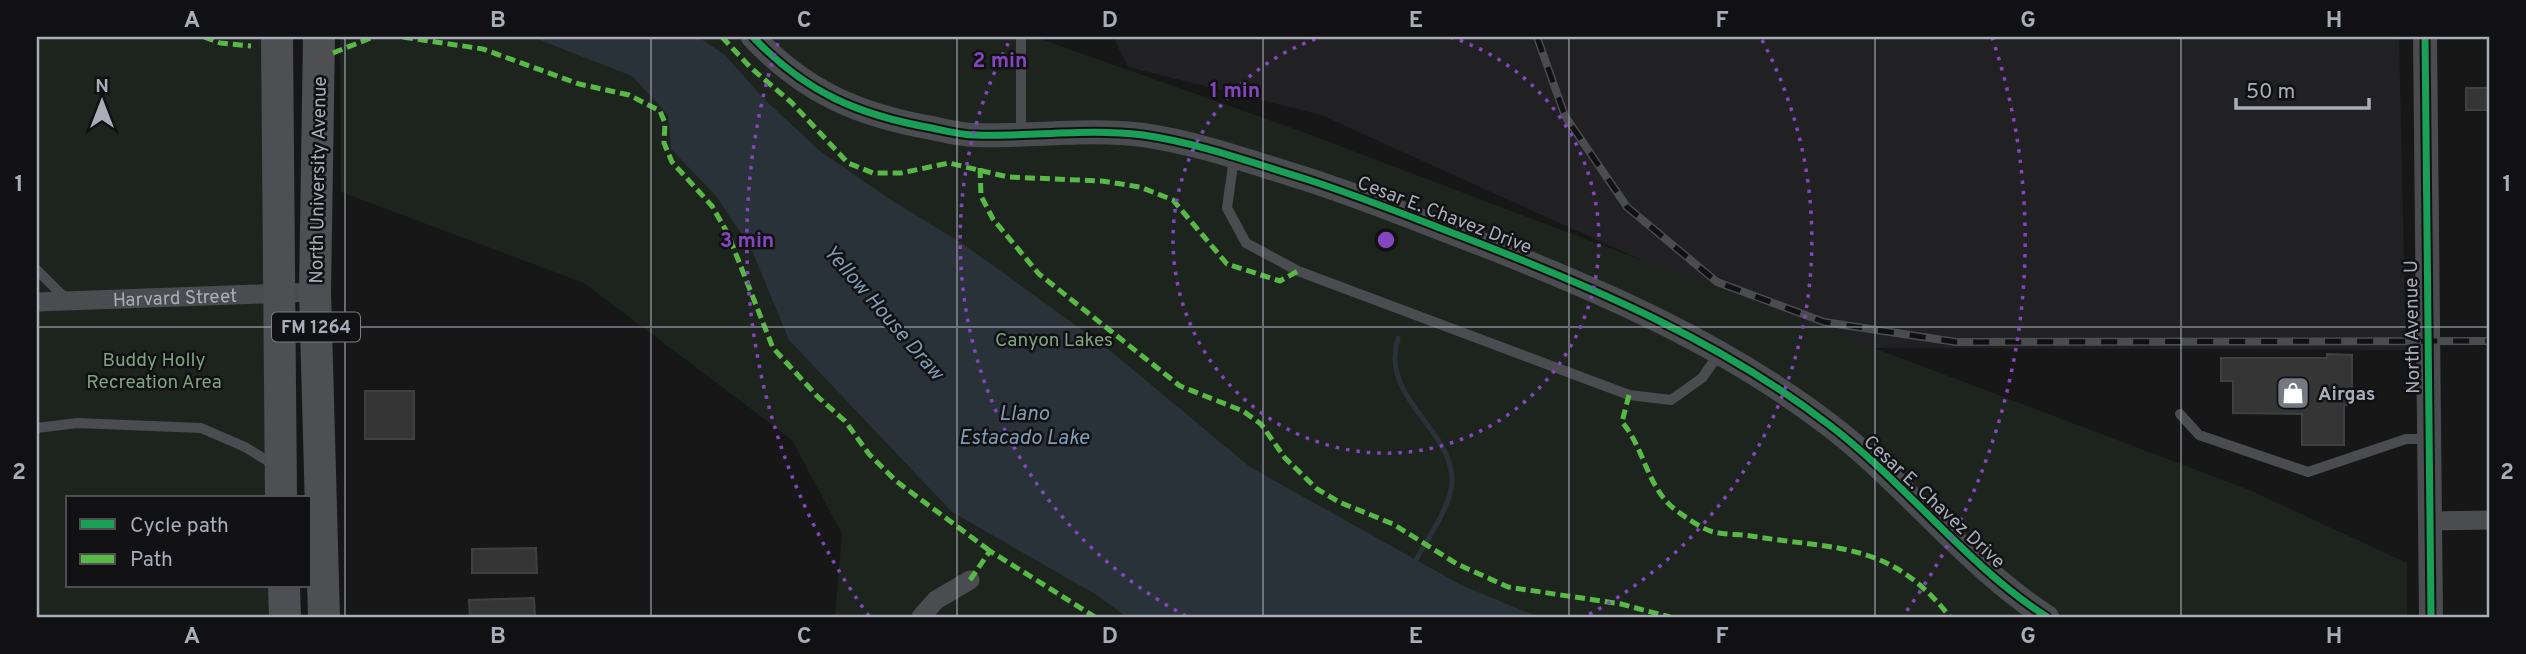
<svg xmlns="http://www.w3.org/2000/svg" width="2526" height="654" font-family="Overpass,sans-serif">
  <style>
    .built { fill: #212123 }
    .green { fill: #1d241e }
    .water { fill: #2a3239 }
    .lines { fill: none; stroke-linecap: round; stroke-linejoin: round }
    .stream { stroke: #2a3239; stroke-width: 5 }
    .building { fill: #353536; stroke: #3f4043; stroke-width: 2 }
    .service { stroke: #4b4c50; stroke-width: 10 }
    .minor { stroke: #4b4c50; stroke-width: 19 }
    .tertiary { stroke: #4b4c50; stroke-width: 24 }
    .primary { stroke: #4d4f52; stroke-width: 32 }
    .rail-casing { stroke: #4b4c4f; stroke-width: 8 }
    .rail { stroke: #111113; stroke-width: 5; stroke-dasharray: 16; stroke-linecap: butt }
    .quiet { stroke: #58b947; stroke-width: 5; stroke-dasharray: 10 5; stroke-linecap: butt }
    .cycleway-casing { stroke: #111113; stroke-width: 11 }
    .cycleway { stroke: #1a9f57; stroke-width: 7 }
    .grid { fill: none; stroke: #a8adb8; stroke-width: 2; stroke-opacity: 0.55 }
    .ring { fill: none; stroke: #8446be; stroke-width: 3.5; stroke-dasharray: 3.5 7 }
    .labels { text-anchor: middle; stroke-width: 5; stroke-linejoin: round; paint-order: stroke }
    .shield { fill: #111113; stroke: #7b7e86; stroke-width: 2 }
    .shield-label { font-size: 18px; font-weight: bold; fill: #a8adb8 }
    .street-label { font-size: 19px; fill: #a8adb8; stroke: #111113 }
    .park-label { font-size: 19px; fill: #7fa381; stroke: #111113 }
    .poi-label { font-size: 19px; font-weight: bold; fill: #a8adb8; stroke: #111113; text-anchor: start }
    .water-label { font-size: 21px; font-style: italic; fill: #7f9bb3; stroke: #111113 }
    .centre { fill: #8446be; stroke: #111113; stroke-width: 3.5 }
    .ring-label { font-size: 21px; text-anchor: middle; font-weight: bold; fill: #8446be; stroke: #111113; stroke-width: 5; stroke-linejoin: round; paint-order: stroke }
    .neatline { fill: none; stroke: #a8adb8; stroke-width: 2.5 }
    .grid-label { font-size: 23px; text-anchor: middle; font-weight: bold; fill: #a8adb8 }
  </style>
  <rect width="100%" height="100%" fill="#171717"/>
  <polygon class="built" points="1113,37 2399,37 2406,350 1872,348 1659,268 1321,115 1128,67"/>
  <g class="green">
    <polygon points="37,37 268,37 275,498 68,498 68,586 276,586 277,617 37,617"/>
    <polygon points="340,37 1035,37 1292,128 2247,489 2407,563 2407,617 835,617 842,534 792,440 584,283 341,192"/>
  </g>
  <polygon class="water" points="532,37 698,37 725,55 764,99 820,151 891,200 966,246 1107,348 1250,467 1461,585 1538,617 1127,617 1095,594 952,512 789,340 751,248 716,196 671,149 668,115 632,76"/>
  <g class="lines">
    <path class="stream" d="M 1398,338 C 1380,397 1447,425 1452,476 C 1455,501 1427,539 1416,560"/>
  </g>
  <g class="building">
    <rect x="2466" y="88" width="23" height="22"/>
    <polygon points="2327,354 2352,355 2352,405 2344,405 2344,445 2302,445 2302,414 2233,413 2233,381 2221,381 2221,358 2327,358"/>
    <rect x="365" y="391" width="49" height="48"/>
    <polygon points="536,548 537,573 472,573 472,549"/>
    <polygon points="534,598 535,617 470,617 469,600"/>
  </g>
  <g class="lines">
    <g class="service">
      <polyline points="1021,37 1021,133"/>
      <polyline points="1234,158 1227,208 1246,243 1298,271 1629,395 1671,400 1702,378 1719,354"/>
      <polyline points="37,270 66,299"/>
      <polyline points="2180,414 2199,435 2308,472 2406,439 2428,439"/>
      <polyline points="37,428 77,423 201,428 245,447 276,466"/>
    </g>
    <g class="minor">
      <path id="s1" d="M 37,302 L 315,292"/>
      <polyline points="2430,521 2489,520"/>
      <polyline points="921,617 936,600 970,580"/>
    </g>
    <g class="tertiary">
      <path d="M 753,37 C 805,92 858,115 932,128 C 946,131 961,135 975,135 C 1031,137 1087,128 1143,135 C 1199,143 1253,163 1306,179 C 1362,197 1416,219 1471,240 C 1595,288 1721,342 1828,424 C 1906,483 1965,564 2047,617"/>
      <polyline points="2425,37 2431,617"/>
    </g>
    <g class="primary">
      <polyline points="277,37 281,498"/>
      <polyline points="319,37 315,292 324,617"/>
      <polyline points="284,586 285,617"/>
    </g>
    <defs>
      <polyline id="rail" points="1537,37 1565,116 1627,207 1717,282 1824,322 1956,342 2489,341"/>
    </defs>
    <use href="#rail" class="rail-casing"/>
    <use href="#rail" class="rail"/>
    <g class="quiet">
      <polyline points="204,37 220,43 251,46"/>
      <polyline points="403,37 483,49 579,84 629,95 660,111 665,123 664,143 672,162 712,206 728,234 773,348 818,397 845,421 869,454 896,481 990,551"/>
      <polyline points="722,37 751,68 791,102 848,163 873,173 901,173 949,163 1008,177 1102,181 1140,187 1173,200 1227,264 1280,281 1298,271"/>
      <polyline points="333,53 373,37"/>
      <polyline points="980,168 981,196 993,219 1039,274 1180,386 1243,411 1261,424 1285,458 1317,489 1339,502 1393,524 1457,564 1508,587 1621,604 1670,617"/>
      <path d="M 1629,395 L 1622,422 C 1645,449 1647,489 1677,511 C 1687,518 1703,530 1714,532 C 1725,535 1739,534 1751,536 C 1838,550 1890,541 1950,617"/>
      <polyline points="970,580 990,551 1095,617"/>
    </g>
    <defs>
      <g id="cycleway">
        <path d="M 753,37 C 805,92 858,115 932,128 C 946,131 961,135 975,135 C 1031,137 1087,128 1143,135 C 1199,143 1253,163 1306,179 C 1362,197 1416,219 1471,240 C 1595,288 1721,342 1828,424 C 1906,483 1965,564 2047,617"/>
        <polyline points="2425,37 2431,617"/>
      </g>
    </defs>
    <use href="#cycleway" class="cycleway-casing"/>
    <use href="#cycleway" class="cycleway"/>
  </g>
  <path class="grid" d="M 345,37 L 345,617M 651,37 L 651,617M 957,37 L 957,617M 1263,37 L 1263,617M 1569,37 L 1569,617M 1875,37 L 1875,617M 2181,37 L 2181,617M 37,327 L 2489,327"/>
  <g class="ring">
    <path d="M1450 37A213 213 0 1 1 1322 37"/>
    <path d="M1186 616A426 426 0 0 1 1010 40M1762 40A426 426 0 0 1 1586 616"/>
    <path d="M869 616A639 639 0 0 1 780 37M1992 37A639 639 0 0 1 1903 616"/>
  </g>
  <defs>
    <symbol id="shop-square" viewBox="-11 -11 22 22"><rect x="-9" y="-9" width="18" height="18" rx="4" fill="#757880" stroke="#111113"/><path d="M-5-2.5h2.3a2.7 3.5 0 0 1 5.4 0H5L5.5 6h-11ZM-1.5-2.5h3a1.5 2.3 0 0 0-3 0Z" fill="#fff"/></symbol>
  </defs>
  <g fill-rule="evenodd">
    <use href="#shop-square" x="2274" y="374" width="38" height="38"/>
  </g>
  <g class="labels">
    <rect class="shield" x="272" y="312.5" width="88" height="29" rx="5"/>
    <g class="shield-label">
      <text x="316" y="333">FM 1264</text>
    </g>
    <g class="street-label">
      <text transform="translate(317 180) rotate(-89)" y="7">North University Avenue</text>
      <text transform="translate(1445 214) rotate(21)" y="7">Cesar E. Chavez Drive</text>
      <text dy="7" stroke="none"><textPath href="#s1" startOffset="138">Harvard Street</textPath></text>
      <text transform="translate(2411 327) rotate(-91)" y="7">North Avenue U</text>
      <text transform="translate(1935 501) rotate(43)" y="7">Cesar E. Chavez Drive</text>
    </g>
    <g class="park-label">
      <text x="1054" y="346">Canyon Lakes</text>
      <text x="154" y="366">Buddy Holly<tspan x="154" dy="22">Recreation Area</tspan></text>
    </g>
    <g class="poi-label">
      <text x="2318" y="400">Airgas</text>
    </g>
    <g class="water-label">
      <text transform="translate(884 312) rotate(49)" y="7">Yellow House Draw</text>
      <text x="1024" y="420">Llano<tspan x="1024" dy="24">Estacado Lake</tspan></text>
    </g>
  </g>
  <circle cx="1386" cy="240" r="10" class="centre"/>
  <g class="ring-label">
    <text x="1000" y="67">2 min</text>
    <text x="1235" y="97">1 min</text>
    <text x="747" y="247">3 min</text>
  </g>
  <rect width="2526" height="654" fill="none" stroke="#111113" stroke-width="77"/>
  <rect x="66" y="496" width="245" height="91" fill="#111113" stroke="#4d4f55" stroke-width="2"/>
  <rect x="80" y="519" width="35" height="10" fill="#1a9f57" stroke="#4d4f55" stroke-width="2"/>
  <text x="130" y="532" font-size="21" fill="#a8adb8">Cycle path</text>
  <rect x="80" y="554" width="35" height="10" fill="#58b947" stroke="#4d4f55" stroke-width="2"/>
  <text x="130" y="566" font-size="21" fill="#a8adb8">Path</text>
  <g transform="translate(102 102)" stroke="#111113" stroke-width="5" paint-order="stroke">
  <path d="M0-5L12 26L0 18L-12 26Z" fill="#a8adb8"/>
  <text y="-10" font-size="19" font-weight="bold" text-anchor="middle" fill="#a8adb8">N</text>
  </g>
  <path d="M2236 98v10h133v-10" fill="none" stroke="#a8adb8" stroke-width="3.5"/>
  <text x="2246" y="98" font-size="21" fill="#a8adb8" stroke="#111113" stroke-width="5" paint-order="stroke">50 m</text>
  <rect x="38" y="38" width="2450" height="578" class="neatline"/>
  <g class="grid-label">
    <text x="192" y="27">A</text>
    <text x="498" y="27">B</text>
    <text x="804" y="27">C</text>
    <text x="1110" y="27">D</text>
    <text x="1416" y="27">E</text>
    <text x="1722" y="27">F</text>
    <text x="2028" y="27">G</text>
    <text x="2334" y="27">H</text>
    <text x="19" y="191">1</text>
    <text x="2507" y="191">1</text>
    <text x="19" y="479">2</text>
    <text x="2507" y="479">2</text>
    <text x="192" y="643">A</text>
    <text x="498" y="643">B</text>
    <text x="804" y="643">C</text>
    <text x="1110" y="643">D</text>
    <text x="1416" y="643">E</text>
    <text x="1722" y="643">F</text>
    <text x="2028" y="643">G</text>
    <text x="2334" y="643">H</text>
  </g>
</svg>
